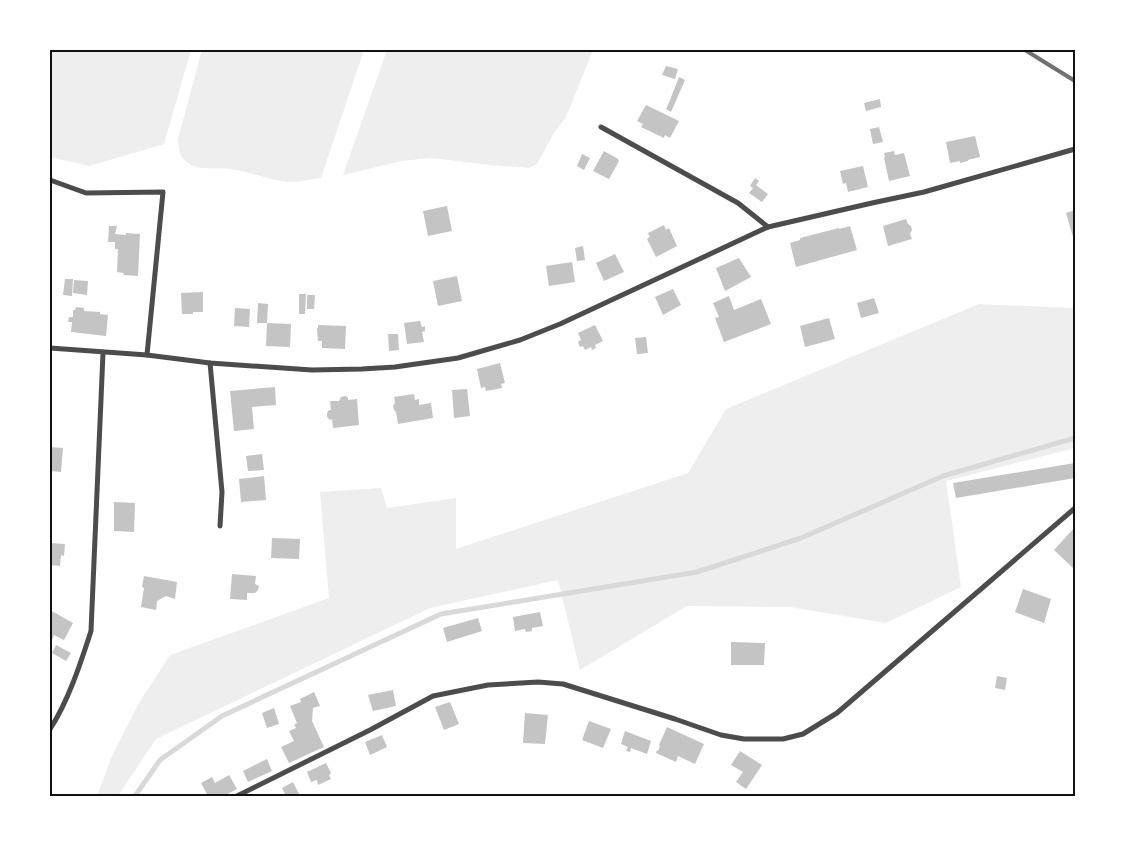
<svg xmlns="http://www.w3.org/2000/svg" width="1125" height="846" font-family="'DejaVu Sans',sans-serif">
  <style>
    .green { fill: #eee }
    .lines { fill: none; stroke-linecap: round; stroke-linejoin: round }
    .stream { stroke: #d9d9d9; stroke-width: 5 }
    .building { fill: #c4c4c4 }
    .minor { stroke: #4c4c4c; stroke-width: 5 }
    .rail { stroke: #707070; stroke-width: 4 }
    .neatline { fill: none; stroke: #111; stroke-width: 2 }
  </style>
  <rect width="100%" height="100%" fill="#fff"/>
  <g class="green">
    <polygon points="50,50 191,50 164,144 89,166 50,157"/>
    <path d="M 202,50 L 364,50 L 321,178 C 311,179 300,182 290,182 C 270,181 250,171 229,169 C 216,167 199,171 188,163 C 179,157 179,149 178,139 Z"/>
    <polygon points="387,50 593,50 566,117 554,133 537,164 529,168 519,167 490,165 431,158 402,161 343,175"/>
    <polygon points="979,304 1073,308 1075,314 1075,448 946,481 961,587 886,623 790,607 687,606 580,670 558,580 430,608 156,739 118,796 97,796 112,756 139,703 170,655 329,598 320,492 381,488 387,508 456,498 456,549 688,473 726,409"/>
  </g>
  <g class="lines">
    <polyline class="stream" points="135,796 160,760 222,716 441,614 697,572 801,538 943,476 1075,438"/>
  </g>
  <g class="building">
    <polygon points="666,66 678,69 675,79 662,75"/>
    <polygon points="679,77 685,80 671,112 666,109 670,100"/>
    <polygon points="880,99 881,107 866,111 864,103"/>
    <polygon points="646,105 679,121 670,138 665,135 664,138 641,127 643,124 637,121"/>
    <polygon points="879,127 883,142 873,144 870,129"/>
    <polygon points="975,136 980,157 968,160 968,161 960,163 960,161 950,163 946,142"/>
    <polygon points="604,151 618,159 619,161 609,179 593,171"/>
    <polygon points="894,151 895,155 904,153 910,176 889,181 884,158 885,157 884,153"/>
    <polygon points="582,154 590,158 584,170 577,166"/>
    <polygon points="863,166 868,187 848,192 846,183 843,184 840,171"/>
    <polygon points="755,178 759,181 756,185 768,194 762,202 749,193 753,188 750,186"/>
    <polygon points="447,206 452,231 428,236 423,211"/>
    <polygon points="1075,210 1075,236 1073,237 1066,213"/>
    <polygon points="906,219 908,224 911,226 912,230 910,234 912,239 888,246 883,226"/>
    <polygon points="664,225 666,230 669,228 677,246 656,257 647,239 650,237 648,233"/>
    <polygon points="109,226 117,226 115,234 126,235 126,233 140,234 138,276 123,275 124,273 117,272 118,249 115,249 115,242 108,242"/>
    <polygon points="850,226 857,250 796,267 790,243 800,240 800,238 839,228 839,229"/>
    <polygon points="583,246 585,260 577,261 575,248"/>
    <polygon points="615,254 624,272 604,281 596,263"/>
    <polygon points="739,258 751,277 725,291 716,268"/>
    <polygon points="572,262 575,282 549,286 546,266"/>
    <polygon points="457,276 462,301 438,306 433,281"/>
    <polygon points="65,279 73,279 72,296 63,295"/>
    <polygon points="74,280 88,281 87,295 73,293"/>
    <polygon points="673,289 681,305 663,315 655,297"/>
    <polygon points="203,292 203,312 193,312 193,314 182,314 181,293"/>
    <polygon points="299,294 306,294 305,314 299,314"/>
    <polygon points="307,295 315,295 314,309 307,309"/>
    <polygon points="729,296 734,310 761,299 771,324 724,342 715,318 719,317 713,303"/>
    <polygon points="874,298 879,313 861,318 857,303"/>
    <polygon points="258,303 268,304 267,323 257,323"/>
    <polygon points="76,307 84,308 84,311 100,312 100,314 108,315 106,336 71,332 72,322 68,322 69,317 73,317 73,310 75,310"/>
    <polygon points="235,308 250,309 249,327 234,326"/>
    <polygon points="829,318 835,339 805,347 800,326"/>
    <polygon points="420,321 422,327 425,326 425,331 422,332 424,342 407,344 404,323"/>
    <polygon points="267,323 291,324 290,347 266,346"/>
    <polygon points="318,325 346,326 345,349 322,348 322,341 318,341 317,328 318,328"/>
    <polygon points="595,325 603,341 595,345 596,348 592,350 591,347 585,350 583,346 580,347 578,342 581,340 578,333"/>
    <polygon points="388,334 398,334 399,350 389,351"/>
    <polygon points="646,337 648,353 637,354 635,338"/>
    <polygon points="500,363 505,383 501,384 502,388 486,391 485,387 481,388 477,369"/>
    <polygon points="275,387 276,405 252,407 254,429 234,431 230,391"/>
    <polygon points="467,389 470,416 454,418 452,390"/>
    <polygon points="414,394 415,400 419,399 419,405 431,403 433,418 398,424 396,412 394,410 393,406 395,403 394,397"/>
    <polygon points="346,396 348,398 348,400 357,399 359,425 333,428 332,419 330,420 327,417 327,413 329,410 331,410 330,401 339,401 341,397"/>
    <polygon points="50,447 63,448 61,472 50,471"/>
    <polygon points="262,454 264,470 248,471 246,456"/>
    <polygon points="1075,463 1075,478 956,498 953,483"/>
    <polygon points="264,476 266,500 241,502 239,479"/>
    <polygon points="114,502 135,503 134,532 114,531"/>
    <polygon points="1075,527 1075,570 1054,550"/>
    <polygon points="272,538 300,539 299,559 271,558"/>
    <polygon points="50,543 65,544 64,556 61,555 60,566 50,565"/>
    <polygon points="232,574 256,576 255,584 259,586 258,590 255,593 247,593 247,600 230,599"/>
    <polygon points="144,576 177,582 175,599 166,596 157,601 156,610 141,607 144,588 142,587"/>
    <polygon points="1023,589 1051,599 1044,623 1015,612"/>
    <polygon points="50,610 73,623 64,640 54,635 52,640 50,639"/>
    <polygon points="540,612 543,626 532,628 532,631 526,632 525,629 515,631 513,617"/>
    <polygon points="478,618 482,631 447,642 443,628"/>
    <polygon points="731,642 765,643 764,665 731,665"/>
    <polygon points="56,645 71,653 66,661 52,653"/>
    <polygon points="997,676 1007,678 1005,690 995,688"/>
    <polygon points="393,690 396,706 373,711 368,695"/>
    <polygon points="314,692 320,706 313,708 312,721 324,747 289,763 281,747 294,741 289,731 296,728 294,725 297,723 290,706 301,702 300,699"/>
    <polygon points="450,702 459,724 444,730 435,707"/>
    <polygon points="274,708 279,724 267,728 262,713"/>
    <polygon points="525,713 548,715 545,744 523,743"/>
    <polygon points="589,721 611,729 603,748 582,740"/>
    <polygon points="667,727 704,744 695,764 678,756 676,762 656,753 657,750 658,751 660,746 659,745"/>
    <polygon points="625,731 651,741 647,754 631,748 630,752 626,751 628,747 621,744"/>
    <polygon points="382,735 387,747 370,755 365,742"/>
    <polygon points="740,751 762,765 746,789 736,782 743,772 731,765"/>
    <polygon points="267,759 272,771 248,782 243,771"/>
    <polygon points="326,763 331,773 329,775 331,779 318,785 317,780 311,782 307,772"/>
    <polygon points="229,775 237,789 224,796 208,796 201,783 212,777 215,783"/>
    <polygon points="293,782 300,796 286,796 282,788"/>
  </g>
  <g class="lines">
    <g class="minor">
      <polyline points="601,127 738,203 768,227"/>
      <polyline points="50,180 86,193 163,192 147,355"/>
      <polyline points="50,348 147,355 210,363 312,370 362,369 395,367 458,358 520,340 560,324 768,227 872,203 924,192 1075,149"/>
      <polyline points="210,363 222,492 220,526"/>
      <path d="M 50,729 C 68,702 81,662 91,631 L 103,353"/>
      <polyline points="237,796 370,730 433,696 488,685 538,682 563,684 675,719 721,735 744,739 783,739 803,734 837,713 1075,508"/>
    </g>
    <polyline class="rail" points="1025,50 1075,81"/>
  </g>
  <rect width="1125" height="846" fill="none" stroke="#ffffff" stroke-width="102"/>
  <rect x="51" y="51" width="1023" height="744" class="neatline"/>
</svg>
